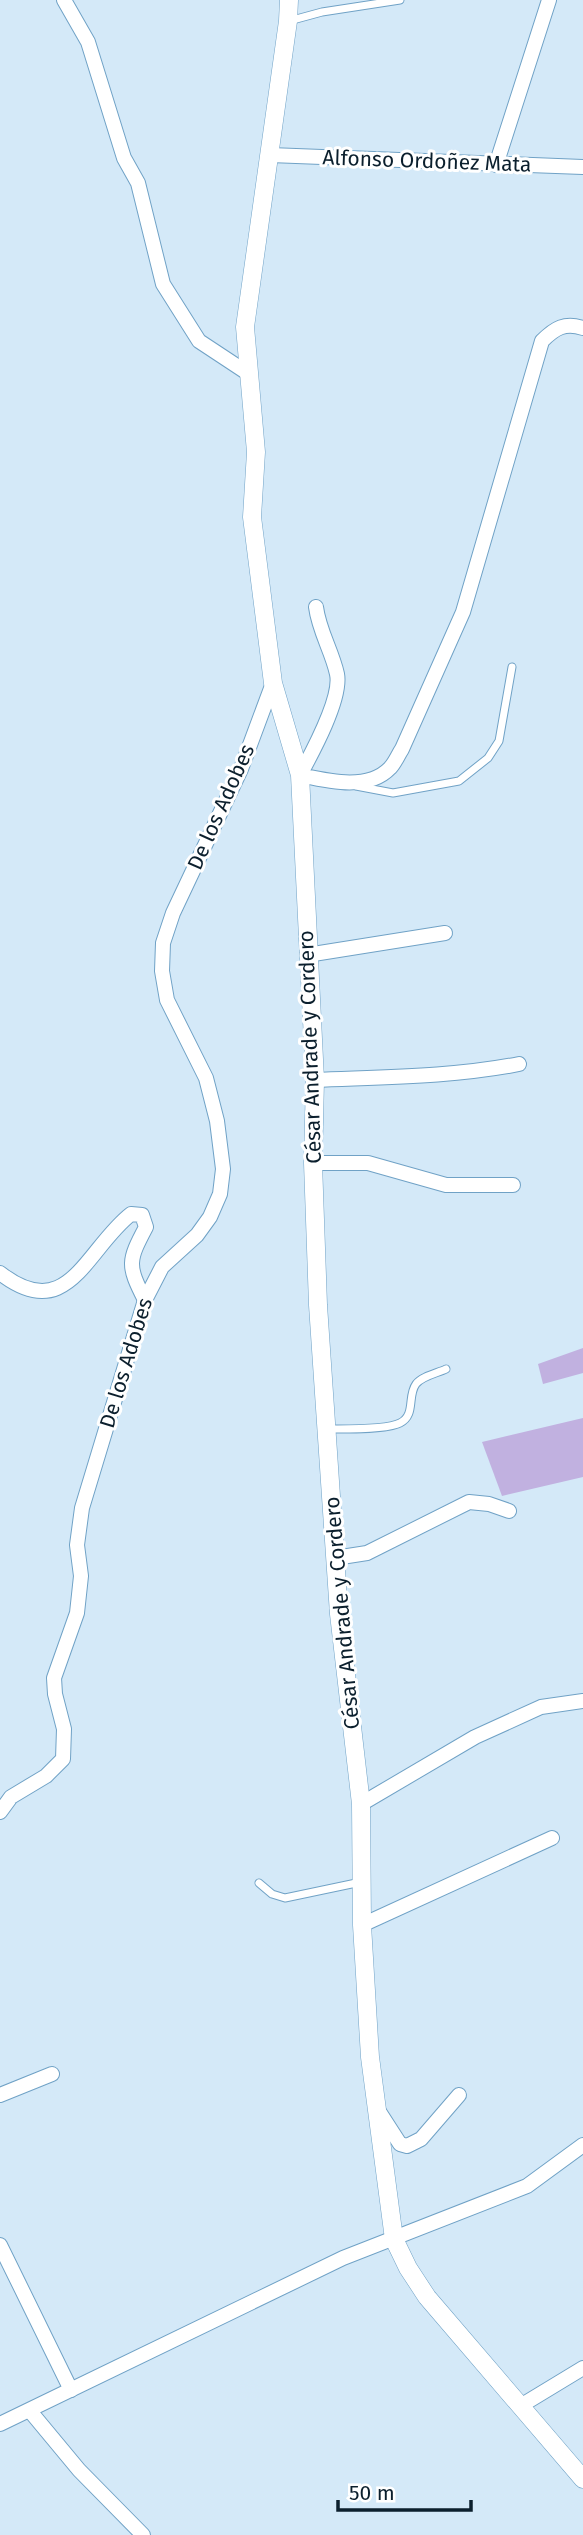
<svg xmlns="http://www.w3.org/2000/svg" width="583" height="2535" font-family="'Fira Sans',sans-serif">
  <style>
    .green { fill: #c1b1e0 }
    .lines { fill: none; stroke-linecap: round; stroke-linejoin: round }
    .service-casing { stroke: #70a2c6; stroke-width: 9 }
    .minor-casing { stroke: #70a2c6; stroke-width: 16 }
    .tertiary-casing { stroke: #70a2c6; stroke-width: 19 }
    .service { stroke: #fff; stroke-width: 7 }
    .minor { stroke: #fff; stroke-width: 14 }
    .tertiary { stroke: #fff; stroke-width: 18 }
    .labels { text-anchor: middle; stroke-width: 6; stroke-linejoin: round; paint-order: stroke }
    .street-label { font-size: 21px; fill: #0b1f2d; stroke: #fff }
  </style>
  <rect width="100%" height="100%" fill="#d4e9f8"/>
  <g class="green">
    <polygon points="583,1348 583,1373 543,1384 538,1364"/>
    <polygon points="583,1418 583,1477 502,1496 482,1442"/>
  </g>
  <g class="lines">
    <defs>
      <g id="service">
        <polyline points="289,21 322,12 400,0"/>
        <polyline points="356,786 393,793 459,781 488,758 499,741 512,667"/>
        <path d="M 327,1429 C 344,1429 386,1430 400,1423 C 416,1415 407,1396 416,1384 C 422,1376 438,1373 446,1369"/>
        <polyline points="259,1883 272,1894 285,1898 361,1882"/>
      </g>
      <g id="minor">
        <polyline points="64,0 88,42 124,158 138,183 163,284 199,341 249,374"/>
        <polyline points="270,155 583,167"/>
        <polyline points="496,165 549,0"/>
        <path d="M 316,607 C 319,631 332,651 337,674 C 342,698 312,753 300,775 C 328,781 368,791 390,768 C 395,763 398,755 402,749 L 463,612 L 542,341 C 555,328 565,322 583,328"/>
        <polyline points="307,955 445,933"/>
        <path d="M 315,1080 C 383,1077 453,1077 519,1064"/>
        <polyline points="313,1163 368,1163 446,1185 513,1185"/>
        <path d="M 0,1273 C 68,1326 86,1249 131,1214 L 142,1215 L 146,1227 C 128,1261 127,1265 145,1300"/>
        <polyline points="335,1558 367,1553 469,1502 489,1504 509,1511"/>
        <polyline points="361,1804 475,1737 541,1707 583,1701"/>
        <polyline points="0,1812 11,1797 46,1776 63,1759 64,1729 55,1694 54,1678 77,1613 81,1576 77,1545 82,1508 145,1300 162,1267 197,1235 210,1217 220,1194 223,1169 217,1121 206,1078 167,1000 162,971 163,943 173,913 241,769 273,683"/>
        <polyline points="362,1925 552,1838"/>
        <polyline points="0,2095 52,2074"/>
        <polyline points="380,2113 400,2144 407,2146 421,2139 459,2095"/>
        <polyline points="0,2245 71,2390"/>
        <polyline points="522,2405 583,2368"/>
        <polyline points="30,2411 79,2470 143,2535"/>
        <polyline points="0,2424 343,2258 527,2186 583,2145"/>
      </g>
      <polyline id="tertiary" points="289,0 288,21 245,327 256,452 252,517 273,683 300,775 315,1080 313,1163 318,1305 339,1614 361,1804 362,1925 370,2057 394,2239 408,2268 427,2297 583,2479"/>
    </defs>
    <use href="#service" class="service-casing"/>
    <use href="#minor" class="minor-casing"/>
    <use href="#tertiary" class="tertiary-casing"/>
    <use href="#service" class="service"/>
    <use href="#minor" class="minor"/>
    <use href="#tertiary" class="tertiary"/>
  </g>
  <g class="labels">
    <g class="street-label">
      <text transform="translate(427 161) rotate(2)" y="7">Alfonso Ordoñez Mata</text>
      <text transform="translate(221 807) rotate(-66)" y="7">De los Adobes</text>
      <text transform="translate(310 1047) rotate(-92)" y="7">César Andrade y Cordero</text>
      <text transform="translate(126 1363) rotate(-73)" y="7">De los Adobes</text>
      <text transform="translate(342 1613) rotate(-95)" y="7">César Andrade y Cordero</text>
    </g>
  </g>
  <path d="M338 2500v10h133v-10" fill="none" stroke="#0b1f2d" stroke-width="3.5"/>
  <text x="349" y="2500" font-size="21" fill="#0b1f2d" stroke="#ffffff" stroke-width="5" paint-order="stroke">50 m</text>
</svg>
